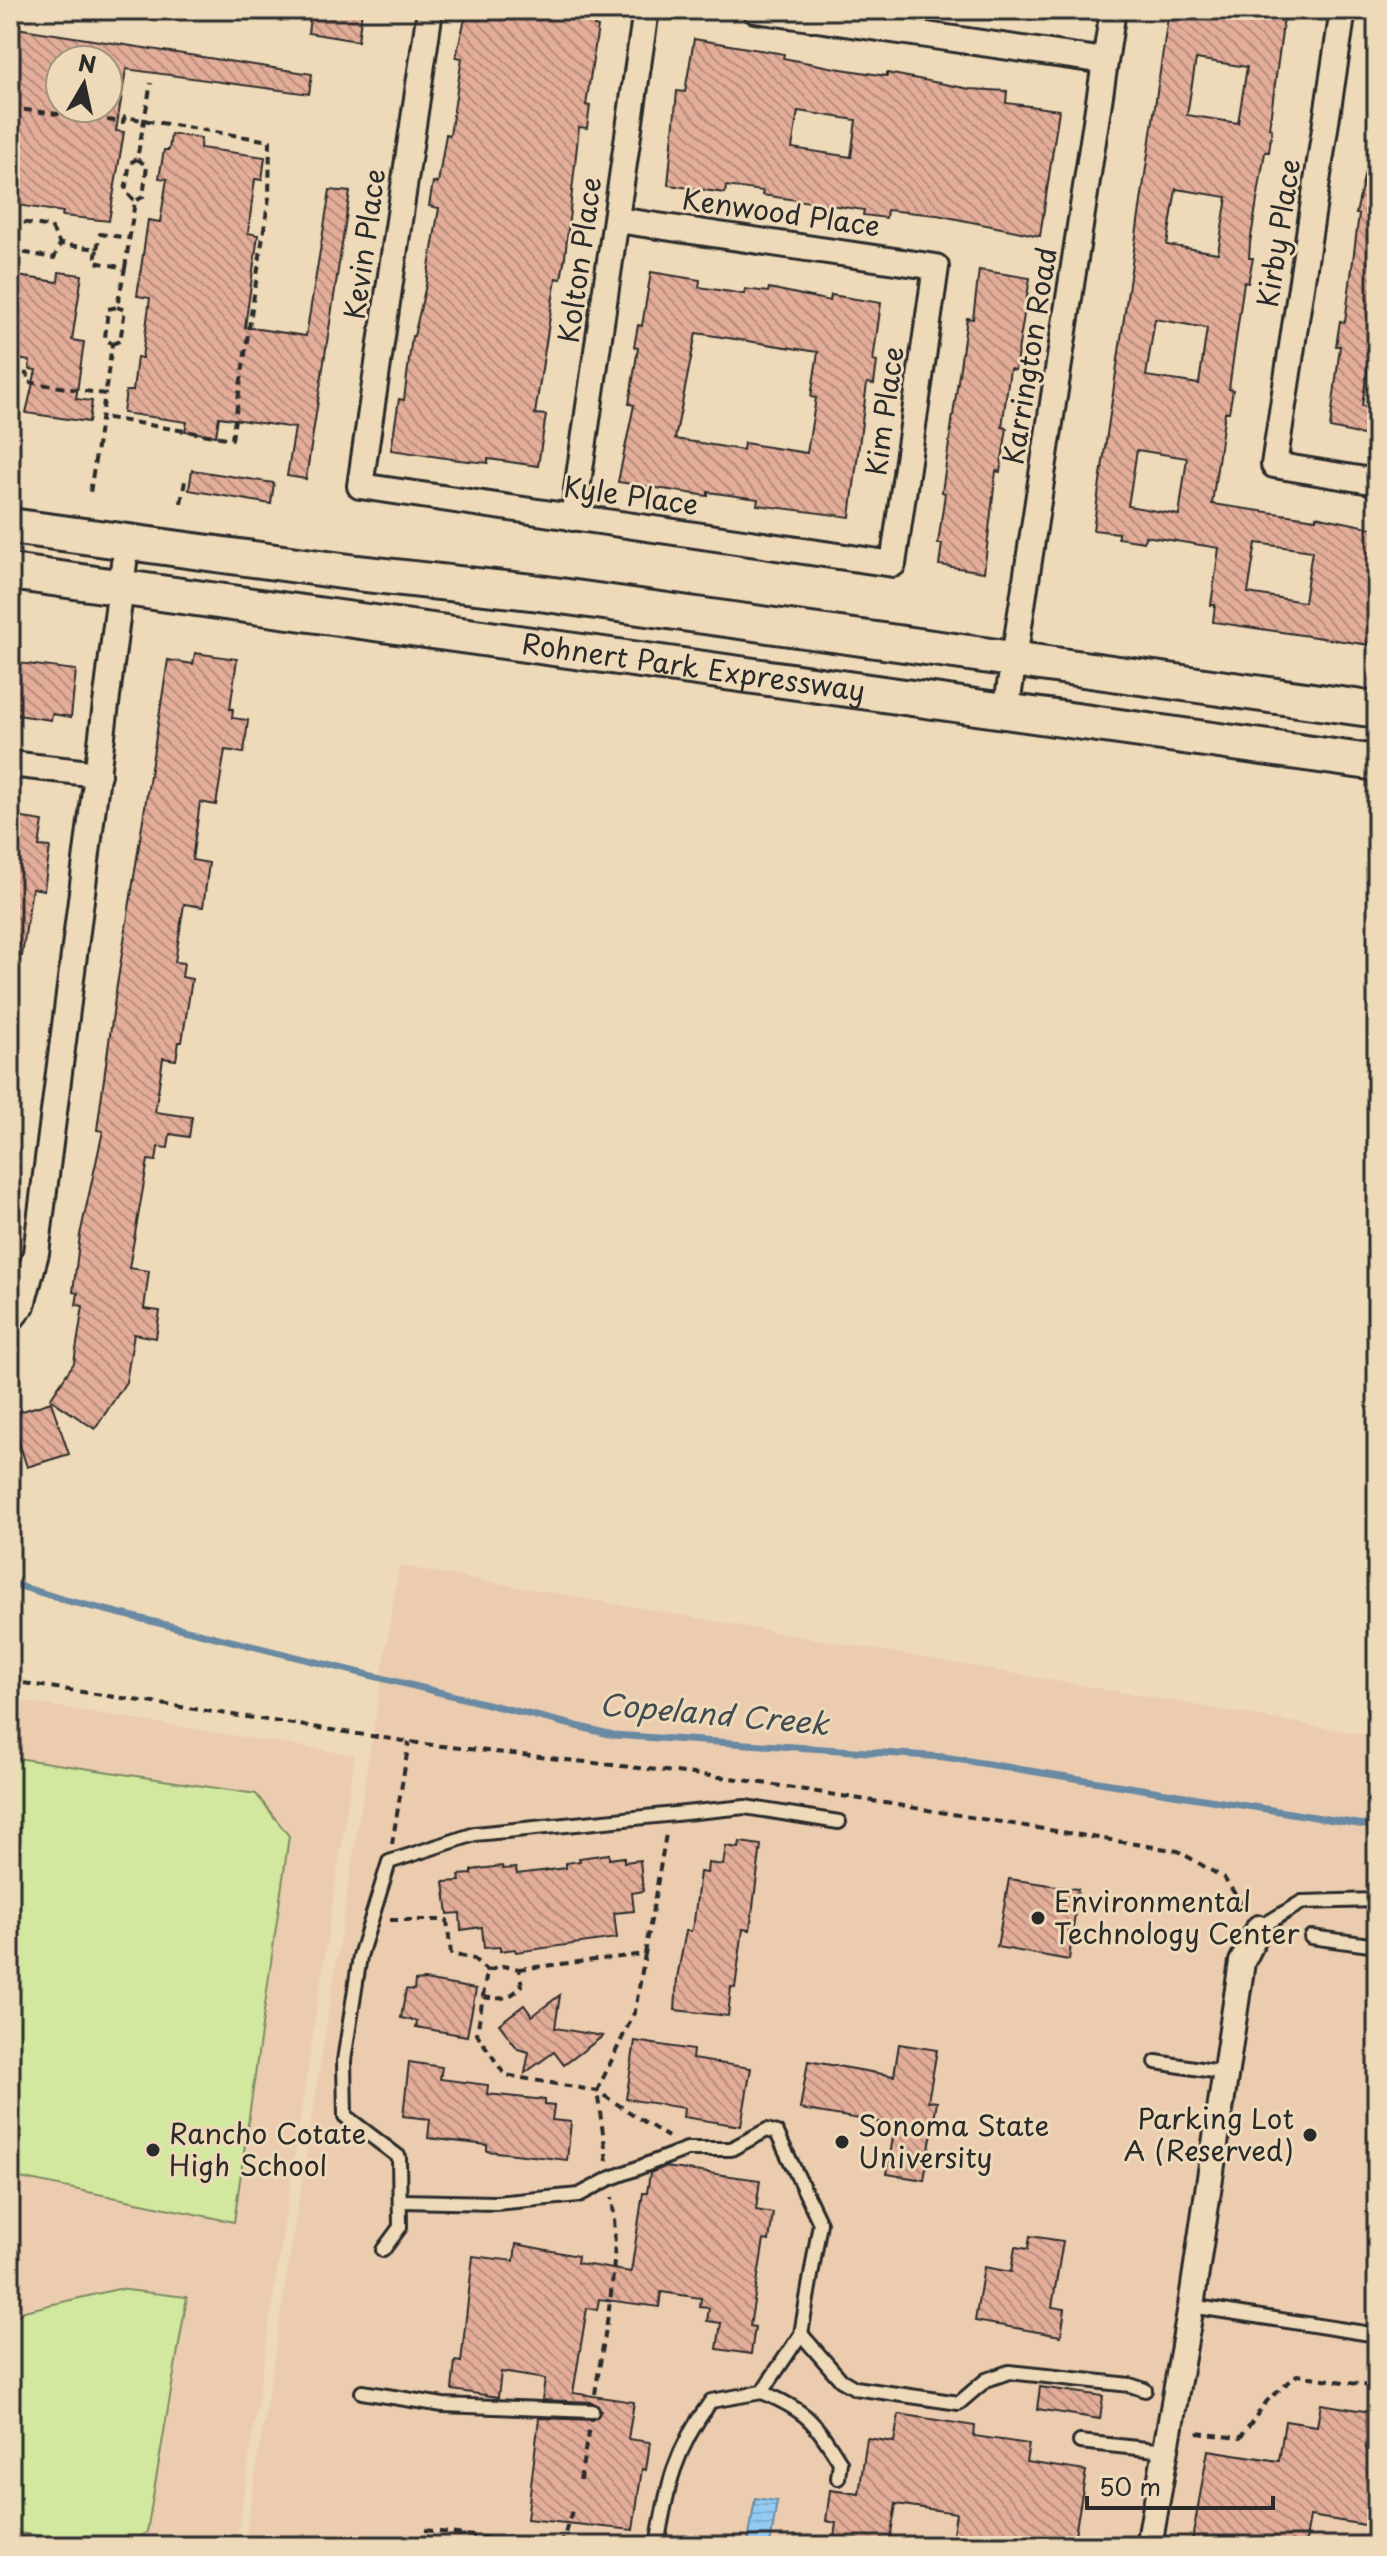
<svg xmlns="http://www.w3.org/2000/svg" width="1387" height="2556" font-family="'Playpen Sans',sans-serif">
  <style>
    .built { fill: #ebccaf }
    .green { fill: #d1e89e; stroke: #7e8a64; stroke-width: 2 }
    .water { fill: url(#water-rules); stroke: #698aa2; stroke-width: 2 }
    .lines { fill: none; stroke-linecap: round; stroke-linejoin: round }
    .stream { stroke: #698aa2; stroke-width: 7 }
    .building { fill: url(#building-back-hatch); stroke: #2b2b2b; stroke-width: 2; fill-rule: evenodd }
    .service-casing { stroke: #2b2b2b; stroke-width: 18 }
    .minor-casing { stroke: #2b2b2b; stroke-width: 30 }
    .secondary-casing { stroke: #2b2b2b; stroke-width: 40 }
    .path { stroke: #2b2b2b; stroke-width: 4; stroke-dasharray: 8 6; stroke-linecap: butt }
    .service { stroke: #eedab8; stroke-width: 12 }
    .minor { stroke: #eedab8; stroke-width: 24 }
    .secondary { stroke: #eedab8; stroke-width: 34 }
    .poi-dot { fill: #2b2b2b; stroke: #eedab8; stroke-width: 3 }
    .labels { text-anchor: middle; stroke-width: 6; stroke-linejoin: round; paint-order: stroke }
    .street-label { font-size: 28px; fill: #2b2b2b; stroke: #eedab8 }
    .poi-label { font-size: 28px; fill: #2b2b2b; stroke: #eedab8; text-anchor: start }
    .water-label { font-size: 30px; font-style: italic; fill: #404b53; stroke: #eedab8 }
  </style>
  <defs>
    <pattern id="water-rules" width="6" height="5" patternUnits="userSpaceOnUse" patternTransform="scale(2)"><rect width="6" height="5" fill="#92caf1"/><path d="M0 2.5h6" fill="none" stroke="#7eaecf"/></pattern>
    <pattern id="building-back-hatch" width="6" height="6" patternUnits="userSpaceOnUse" patternTransform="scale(2)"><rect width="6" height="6" fill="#e3ad99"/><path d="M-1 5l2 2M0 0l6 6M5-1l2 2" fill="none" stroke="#b88d7d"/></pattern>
  </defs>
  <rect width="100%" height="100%" fill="#eedab8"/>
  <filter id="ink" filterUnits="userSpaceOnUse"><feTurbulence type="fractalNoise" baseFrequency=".0125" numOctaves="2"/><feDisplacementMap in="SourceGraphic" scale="16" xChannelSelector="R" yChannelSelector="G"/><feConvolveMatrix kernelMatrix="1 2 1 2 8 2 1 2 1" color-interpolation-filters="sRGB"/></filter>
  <g filter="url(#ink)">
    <g class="built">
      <polygon points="399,1566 1377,1737 1377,2546 244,2546"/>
      <polygon points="10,1699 355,1755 236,2546 10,2546"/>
    </g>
    <g class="green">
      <polygon points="10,1757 256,1794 289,1836 234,2222 10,2176"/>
      <polygon points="118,2289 187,2297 147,2532 126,2546 10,2532 10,2320 24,2311"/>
    </g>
    <polygon class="water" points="755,2498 777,2501 770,2546 748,2543"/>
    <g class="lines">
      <polyline class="stream" points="10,1583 65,1600 613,1735 944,1757 1377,1827"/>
    </g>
    <g class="building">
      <polygon points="311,10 362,10 358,41 308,33"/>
      <polygon points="467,10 597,10 594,26 598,27 586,105 590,106 587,128 579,127 565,257 561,279 556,278 535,414 546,415 538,466 488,459 488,463 459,460 391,450 399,399 404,400 412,336 414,336 426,285 439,208 429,206 433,182 438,183 446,134 450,135 462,58 456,57"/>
      <path d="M 1169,10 L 1285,10 L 1269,128 L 1272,129 L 1269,152 L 1265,152 L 1250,243 L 1249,258 L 1253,258 L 1248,283 L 1244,282 L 1229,389 L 1233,390 L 1229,412 L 1225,412 L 1212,504 L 1316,519 L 1316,516 L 1377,529 L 1377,646 L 1213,622 L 1215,605 L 1211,605 L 1219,548 L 1145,536 L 1144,542 L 1118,538 L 1118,533 L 1093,530 ZM 1196,59 L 1247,67 L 1238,123 L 1187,115 ZM 1176,189 L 1227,197 L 1218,253 L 1167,245 ZM 1155,319 L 1207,328 L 1199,384 L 1146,376 ZM 1137,450 L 1187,458 L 1179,515 L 1128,506 ZM 1256,543 L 1312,551 L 1304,602 L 1248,593 Z"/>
      <path d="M 16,28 L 312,74 L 309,94 L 126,69 L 116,131 L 124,132 L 109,221 L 62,216 L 63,212 L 10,204 L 10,64 ZM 60,56 L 108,60 L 108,108 L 60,108 Z"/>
      <path d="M 694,39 L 784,54 L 783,58 L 835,68 L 887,76 L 887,73 L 970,89 L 1007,91 L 1006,103 L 1059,110 L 1040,236 L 937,215 L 887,210 L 886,218 L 863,215 L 864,210 L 762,195 L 763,191 L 726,186 L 725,193 L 668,185 L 677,91 L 685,92 ZM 798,111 L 856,120 L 851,157 L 792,148 Z"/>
      <polygon points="171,134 201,138 200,148 265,157 262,180 255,179 248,233 258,235 245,327 306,336 330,190 350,192 306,479 287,476 295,428 219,417 216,436 185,431 187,422 123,413 126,391 133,391 137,357 142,358 150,298 137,296 148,220 160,222 167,179 159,178 164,150 169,150"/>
      <polygon points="1365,172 1377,172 1377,351 1370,350 1362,406 1377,409 1377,438 1330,428 1340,346 1336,346 1340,321 1345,322 1359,214 1356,214"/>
      <polygon points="979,270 1030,278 1015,370 1010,369 1002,427 1007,428 1000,472 996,471 984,572 939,565 942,544 938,544 945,493 942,492 967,318 973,319"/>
      <polygon points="59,272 82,275 72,340 84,342 76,399 92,401 89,422 26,413 36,370 29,369 30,361 10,358 10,275 58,282"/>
      <path d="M 651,272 L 700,280 L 699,287 L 744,294 L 745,289 L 768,292 L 769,288 L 830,301 L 831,295 L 881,303 L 873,361 L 877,362 L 874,384 L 867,383 L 850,517 L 757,505 L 758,499 L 708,492 L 708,496 L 618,482 L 634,405 L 629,404 L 638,348 L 634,347 L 638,325 L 642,326 ZM 696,333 L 818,352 L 811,397 L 816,398 L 807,453 L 744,443 L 743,450 L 675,439 Z"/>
      <polygon points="192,470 274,483 271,504 189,490"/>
      <polygon points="195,653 237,659 230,709 233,709 232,718 248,720 244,753 225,750 216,805 200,802 192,860 209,863 203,907 184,904 175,962 184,963 182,977 192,979 182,1042 179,1042 176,1060 163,1058 155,1112 192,1117 189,1137 170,1134 168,1148 158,1147 156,1161 148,1160 129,1268 149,1271 144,1309 160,1311 156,1338 134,1334 126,1382 95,1429 50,1399 74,1363 83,1306 76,1305 78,1293 73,1292 80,1235 103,1131 97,1130 115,998 168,660 193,664"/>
      <polygon points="10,662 76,670 71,717 52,714 51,720 10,714"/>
      <polygon points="10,816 43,821 39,846 50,847 44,890 32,888 22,956 10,955"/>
      <polygon points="51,1402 69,1454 27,1467 10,1415"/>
      <polygon points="740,1842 761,1845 750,1930 743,1929 735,1988 731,1987 728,2016 675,2010 677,1978 686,1931 691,1931 694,1921 700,1872 707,1873 708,1863 723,1865 726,1846 739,1848"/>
      <polygon points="609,1854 609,1859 624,1857 624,1862 640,1860 643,1891 632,1893 634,1911 614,1913 617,1938 516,1952 515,1949 500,1951 500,1947 484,1948 482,1927 461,1930 460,1913 448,1914 444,1882 460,1881 459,1875 472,1874 472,1870 502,1866 503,1869 516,1868 517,1874 566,1868 566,1863 580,1861 579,1858"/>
      <polygon points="1009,1879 1078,1889 1069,1960 997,1947"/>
      <polygon points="424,1980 476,1989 467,2036 416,2027 417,2021 401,2018 406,1989 414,1990 415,1981"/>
      <polygon points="560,1995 555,2028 603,2036 564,2065 554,2052 525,2073 529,2052 518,2049 499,2024 524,2005 532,2016"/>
      <polygon points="635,2041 693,2050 692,2059 751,2068 741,2126 683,2117 684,2108 626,2099"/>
      <polygon points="899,2044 937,2050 928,2101 937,2102 924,2180 887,2174 895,2125 800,2109 808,2061 894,2076"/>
      <polygon points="409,2062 442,2067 440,2079 488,2085 487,2094 545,2100 545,2105 554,2106 552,2120 571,2122 567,2160 487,2151 487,2145 428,2138 430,2119 403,2116"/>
      <polygon points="665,2167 760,2180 756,2210 773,2213 769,2241 764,2240 750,2326 755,2327 751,2354 717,2349 721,2323 707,2321 709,2308 700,2307 701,2298 661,2292 659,2307 599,2299 597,2310 587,2308 573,2393 634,2402 628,2439 650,2442 646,2470 642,2469 633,2530 527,2519 539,2418 592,2420 601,2411 592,2402 542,2400 545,2379 501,2372 498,2397 452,2390 455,2361 461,2362 473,2256 514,2261 516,2244 578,2256 577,2263 631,2272 643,2193 647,2193 650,2173"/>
      <polygon points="1030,2236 1063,2241 1052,2307 1065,2309 1061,2336 975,2321 984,2267 1011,2272 1015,2247 1028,2249"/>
      <polygon points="1040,2387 1103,2396 1100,2419 1037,2409"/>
      <polygon points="1321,2404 1371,2412 1366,2448 1377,2449 1377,2527 1310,2516 1305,2546 1191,2546 1208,2450 1279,2461 1285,2421 1317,2426"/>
      <polygon points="899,2414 975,2426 974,2436 1029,2444 1026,2462 1086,2471 1073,2546 951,2546 956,2513 896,2504 889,2546 833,2546 836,2523 826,2521 830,2490 859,2494 867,2438 894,2442"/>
    </g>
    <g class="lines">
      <defs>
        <g id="service">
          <polyline points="1259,1928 1302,1902 1377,1900"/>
          <polyline points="1311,1937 1377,1946"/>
          <polyline points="1156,2062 1226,2073"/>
          <path d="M 400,2201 L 496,2203 L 579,2195 L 609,2179 L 687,2149 L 731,2149 L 767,2130 L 777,2133 L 820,2223 L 801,2334 L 762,2392 L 711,2401 C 674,2451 667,2486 657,2546"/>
          <polyline points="383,2250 400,2227 399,2157 345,2116 344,2061 360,1956 389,1862 475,1834 745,1807 839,1822"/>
          <polyline points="1191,2306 1377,2335"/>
          <polyline points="801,2334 841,2380 855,2388 959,2403 986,2380 1009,2372 1130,2385 1145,2390"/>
          <polyline points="362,2392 443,2405 592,2411"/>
          <path d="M 762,2392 C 807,2411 814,2421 840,2462 L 838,2478"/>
          <polyline points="1080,2442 1166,2451"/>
        </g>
        <g id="minor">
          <polyline points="430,10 360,486 893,564 936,267 617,220"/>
          <polyline points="755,10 1105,61"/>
          <polyline points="1343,10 1274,465 1377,482"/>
          <polyline points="573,518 646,10"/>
          <polyline points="1006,711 1113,10"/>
          <polyline points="10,764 98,774"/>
          <polyline points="10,1320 22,1305 36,1253 124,563"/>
          <polyline points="1149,2546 1191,2306 1242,1962 1259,1928"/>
        </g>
        <g id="secondary">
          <polyline points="10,526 357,573 532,592 1377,710"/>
          <path id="s1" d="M 10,572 L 1377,763"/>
        </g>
      </defs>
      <use href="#service" class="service-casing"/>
      <use href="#minor" class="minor-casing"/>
      <use href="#secondary" class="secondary-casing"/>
      <g class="path">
        <polyline points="10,108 123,122 125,117 270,141 269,197 232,439 102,417"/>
        <polyline points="134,200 125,191 130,163 137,159"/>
        <polyline points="10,220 51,227 60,244"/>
        <polyline points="97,249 100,234 129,238"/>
        <polyline points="10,250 54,258 60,244 97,249 95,262 125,268 117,307 108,309 105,338 112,344 105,394"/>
        <polyline points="125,268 135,201 143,197 147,166 137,159 151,83"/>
        <polyline points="112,344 120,341 125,310 117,307"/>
        <polyline points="10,372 28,374 27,382 105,394 90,493"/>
        <polyline points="181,503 185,481 190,482"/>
        <polyline points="10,1681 424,1744 738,1779 1178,1851 1224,1878 1246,1910"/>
        <polyline points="392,1844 409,1742"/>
        <polyline points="390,1920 447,1920 451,1954 474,1959 487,1971"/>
        <polyline points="645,1954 666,1834"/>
        <polyline points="519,1969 645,1954 635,2011 597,2091 607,2161"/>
        <path d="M 483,1997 C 501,2000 509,1999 522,1986 L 519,1969 L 503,1966 L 487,1971 L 477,2034 L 505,2075 L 597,2091 L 668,2137"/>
        <path d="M 595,2394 C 605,2329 621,2264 612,2197"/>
        <polyline points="1197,2433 1240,2438 1267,2401 1297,2375 1377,2387"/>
        <polyline points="580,2480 589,2427"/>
        <polyline points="425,2530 554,2546"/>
        <polyline points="561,2546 572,2511"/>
      </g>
      <use href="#service" class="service"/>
      <use href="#minor" class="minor"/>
      <use href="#secondary" class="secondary"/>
    </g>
  </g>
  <g class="poi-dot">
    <circle cx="1038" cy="1918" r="8"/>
    <circle cx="1310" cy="2135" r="8"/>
    <circle cx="842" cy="2142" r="8"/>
    <circle cx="153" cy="2150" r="8"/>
  </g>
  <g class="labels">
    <g class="street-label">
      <text transform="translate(781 213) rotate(8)" y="10">Kenwood Place</text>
      <text transform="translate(1279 233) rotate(-81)" y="10">Kirby Place</text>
      <text transform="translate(365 244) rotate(-82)" y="10">Kevin Place</text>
      <text transform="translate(580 260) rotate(-82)" y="10">Kolton Place</text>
      <text transform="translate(1030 356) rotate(-81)" y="10">Karrington Road</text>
      <text transform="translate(885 411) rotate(-82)" y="10">Kim Place</text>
      <text transform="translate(631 496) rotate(8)" y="10">Kyle Place</text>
      <text dy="10" stroke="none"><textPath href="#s1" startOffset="690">Rohnert Park Expressway</textPath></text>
    </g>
    <g class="poi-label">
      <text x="1054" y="1912">Environmental<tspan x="1054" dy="32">Technology Center</tspan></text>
      <text x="1294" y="2129" text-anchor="end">Parking Lot<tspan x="1294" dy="32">A (Reserved)</tspan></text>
      <text x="858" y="2136">Sonoma State<tspan x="858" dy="32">University</tspan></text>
      <text x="169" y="2144">Rancho Cotate<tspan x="169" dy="32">High School</tspan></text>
    </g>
    <g class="water-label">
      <text transform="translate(714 1715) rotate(5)" y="10">Copeland Creek</text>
    </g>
  </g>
  <rect width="1387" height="2556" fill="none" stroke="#eedab8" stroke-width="40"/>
  <rect x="20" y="20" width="1347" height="2516" fill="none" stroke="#2b2b2b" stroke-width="3" filter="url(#ink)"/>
  <g transform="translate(84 84) rotate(9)"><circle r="38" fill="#eedab8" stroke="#a09480" stroke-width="2"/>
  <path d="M0-6L14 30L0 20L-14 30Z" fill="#2b2b2b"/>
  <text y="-12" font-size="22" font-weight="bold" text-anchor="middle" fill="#2b2b2b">N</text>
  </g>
  <path d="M1087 2496v12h186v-12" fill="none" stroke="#2b2b2b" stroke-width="4"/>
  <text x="1099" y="2496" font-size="24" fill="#2b2b2b" stroke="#eedab8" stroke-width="6" paint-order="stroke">50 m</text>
</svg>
